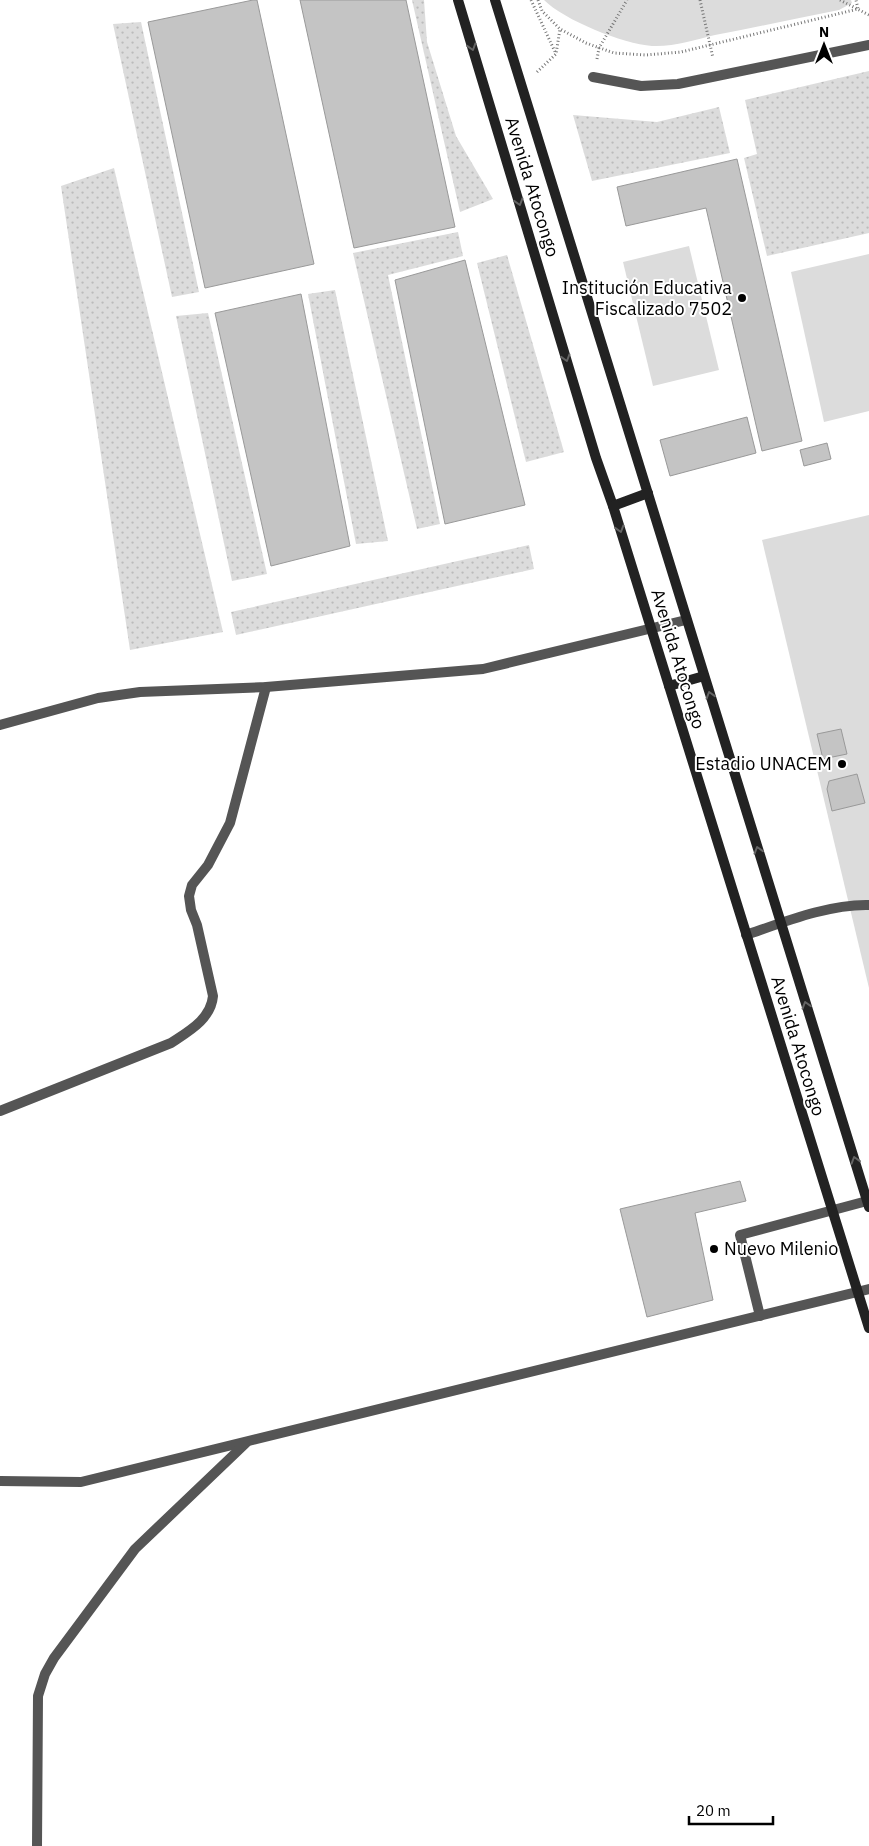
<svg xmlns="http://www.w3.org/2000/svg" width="869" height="1846" font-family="'IBM Plex Sans',sans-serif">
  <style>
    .grass { fill: url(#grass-dots) }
    .park { fill: #dcdcdc }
    .building { fill: #c4c4c4; stroke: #999 }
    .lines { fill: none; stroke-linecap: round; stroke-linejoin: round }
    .path { stroke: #777; stroke-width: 3; stroke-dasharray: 1 2.5; stroke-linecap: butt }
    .lane { stroke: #555; stroke-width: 10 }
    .street { stroke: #555; stroke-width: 10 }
    .secondary { stroke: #222; stroke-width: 10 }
    .oneway { stroke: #646464 }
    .poi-dot { fill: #000; stroke: #fff; stroke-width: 2 }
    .labels { text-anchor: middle; stroke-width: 4; stroke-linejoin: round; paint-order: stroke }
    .street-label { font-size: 18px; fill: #000; stroke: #fff }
    .poi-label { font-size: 18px; fill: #000; stroke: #fff; text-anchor: end }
  </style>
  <defs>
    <pattern id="grass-dots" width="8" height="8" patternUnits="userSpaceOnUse" patternTransform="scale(1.25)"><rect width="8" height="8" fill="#dcdcdc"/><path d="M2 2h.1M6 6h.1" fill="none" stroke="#bbb" stroke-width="1.8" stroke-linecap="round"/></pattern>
  </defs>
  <rect width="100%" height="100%" fill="#fff"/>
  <g class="grass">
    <polygon points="412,0 424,0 427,42 456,136 493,199 460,212"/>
    <polygon points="141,22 199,292 172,297 113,24"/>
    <polygon points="869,71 869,233 767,256 744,158 757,154 745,100"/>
    <polygon points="719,107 730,153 592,181 573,115 657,122"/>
    <polygon points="114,168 223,632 130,650 61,186"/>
    <polygon points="458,232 463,256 388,275 440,524 417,529 353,253"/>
    <polygon points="507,255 564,452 526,462 477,263"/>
    <polygon points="335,290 388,541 356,544 308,294"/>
    <polygon points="208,313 267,574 232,581 176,316"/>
    <polygon points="529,545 534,569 236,635 231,612"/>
  </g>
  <g class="park">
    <path d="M 544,0 L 851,0 L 852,3 L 839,10 C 798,18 757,27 715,35 C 694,40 674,47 652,46 C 623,44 564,20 544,0 Z"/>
    <polygon points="689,246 719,370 653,386 623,262"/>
    <polygon points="869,254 869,411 824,422 791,272"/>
    <polygon points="869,515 869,988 762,540"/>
  </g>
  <g class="building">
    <polygon points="253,0 257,0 314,264 205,288 148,22"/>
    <polygon points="300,0 406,0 455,227 354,248"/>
    <polygon points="737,159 802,441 762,451 706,208 626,226 617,187"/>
    <polygon points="465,260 525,505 445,524 395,280"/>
    <polygon points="301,294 350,546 271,566 215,313"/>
    <polygon points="747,417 756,453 670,476 660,440"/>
    <polygon points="827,443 831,459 804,466 800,450"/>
    <polygon points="841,729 847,754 823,759 817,734"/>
    <polygon points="857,774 865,803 832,811 827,789 829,781"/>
    <polygon points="740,1181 746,1201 695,1213 713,1300 647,1317 620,1209"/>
  </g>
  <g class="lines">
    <g class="path">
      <polyline points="531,0 556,54"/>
      <polyline points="538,0 542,11 560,29 586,43 614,53 646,55 681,52 858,9 856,0"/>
      <polyline points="700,0 713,58"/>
      <polyline points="840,0 869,15"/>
      <polyline points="597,59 599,48 627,0"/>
      <polyline points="537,72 556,54 560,29"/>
    </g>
    <g class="lane">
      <polyline points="0,725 98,698 140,692 266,687 483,669 686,620"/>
      <path d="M 746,935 C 784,922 829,904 869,905"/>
      <path d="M 0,1111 L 171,1043 C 189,1031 211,1019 213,996 L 197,925 L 191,910 L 189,896 L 192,885 L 208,865 L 230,823 L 266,687"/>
      <polyline points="760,1316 740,1235 867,1201"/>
      <polyline points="0,1481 81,1482 869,1289"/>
      <polyline points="37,1846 38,1696 45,1674 54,1658 135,1549 246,1443"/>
    </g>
    <polyline class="street" points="593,77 641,86 678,84 869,45"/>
    <g class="secondary">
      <polyline points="458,0 596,458 613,506 869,1328"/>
      <polyline points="495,0 869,1207"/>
      <polyline points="613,506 648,493"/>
      <polyline points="669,686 704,676"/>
    </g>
  </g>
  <defs><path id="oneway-chevron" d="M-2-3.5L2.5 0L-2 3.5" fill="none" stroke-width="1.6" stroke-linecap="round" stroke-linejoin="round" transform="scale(1.25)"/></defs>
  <g class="oneway">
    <use href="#oneway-chevron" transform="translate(472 47) rotate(73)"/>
    <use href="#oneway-chevron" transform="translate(519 202) rotate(73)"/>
    <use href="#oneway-chevron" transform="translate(566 358) rotate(73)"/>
    <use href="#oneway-chevron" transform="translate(620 529) rotate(73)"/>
    <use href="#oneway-chevron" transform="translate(710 695) rotate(-107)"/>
    <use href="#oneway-chevron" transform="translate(758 850) rotate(-107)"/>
    <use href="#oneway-chevron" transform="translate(806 1005) rotate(-107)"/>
    <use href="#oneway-chevron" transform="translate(855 1160) rotate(-107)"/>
  </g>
  <g class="poi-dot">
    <circle cx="742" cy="298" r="5"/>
    <circle cx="842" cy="764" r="5"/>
    <circle cx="714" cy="1249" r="5"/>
  </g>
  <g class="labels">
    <g class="street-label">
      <text transform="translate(532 187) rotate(73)" y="6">Avenida Atocongo</text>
      <text transform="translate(678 659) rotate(73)" y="6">Avenida Atocongo</text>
      <text transform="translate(798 1046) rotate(73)" y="6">Avenida Atocongo</text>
    </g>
    <g class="poi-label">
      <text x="732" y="294">Institución Educativa<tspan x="732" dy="21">Fiscalizado 7502</tspan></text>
      <text x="832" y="770">Estadio UNACEM</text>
      <text x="724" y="1255" text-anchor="start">Nuevo Milenio</text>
    </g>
  </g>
  <g transform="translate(824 45)" stroke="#ffffff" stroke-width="4" paint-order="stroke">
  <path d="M0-4L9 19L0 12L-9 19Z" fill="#000000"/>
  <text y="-8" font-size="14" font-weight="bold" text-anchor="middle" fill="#000000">N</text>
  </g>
  <path d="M689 1816v8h84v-8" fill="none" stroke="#000000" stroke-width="2.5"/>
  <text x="696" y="1816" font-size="15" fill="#000000" stroke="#ffffff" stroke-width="4" paint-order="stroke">20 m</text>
</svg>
